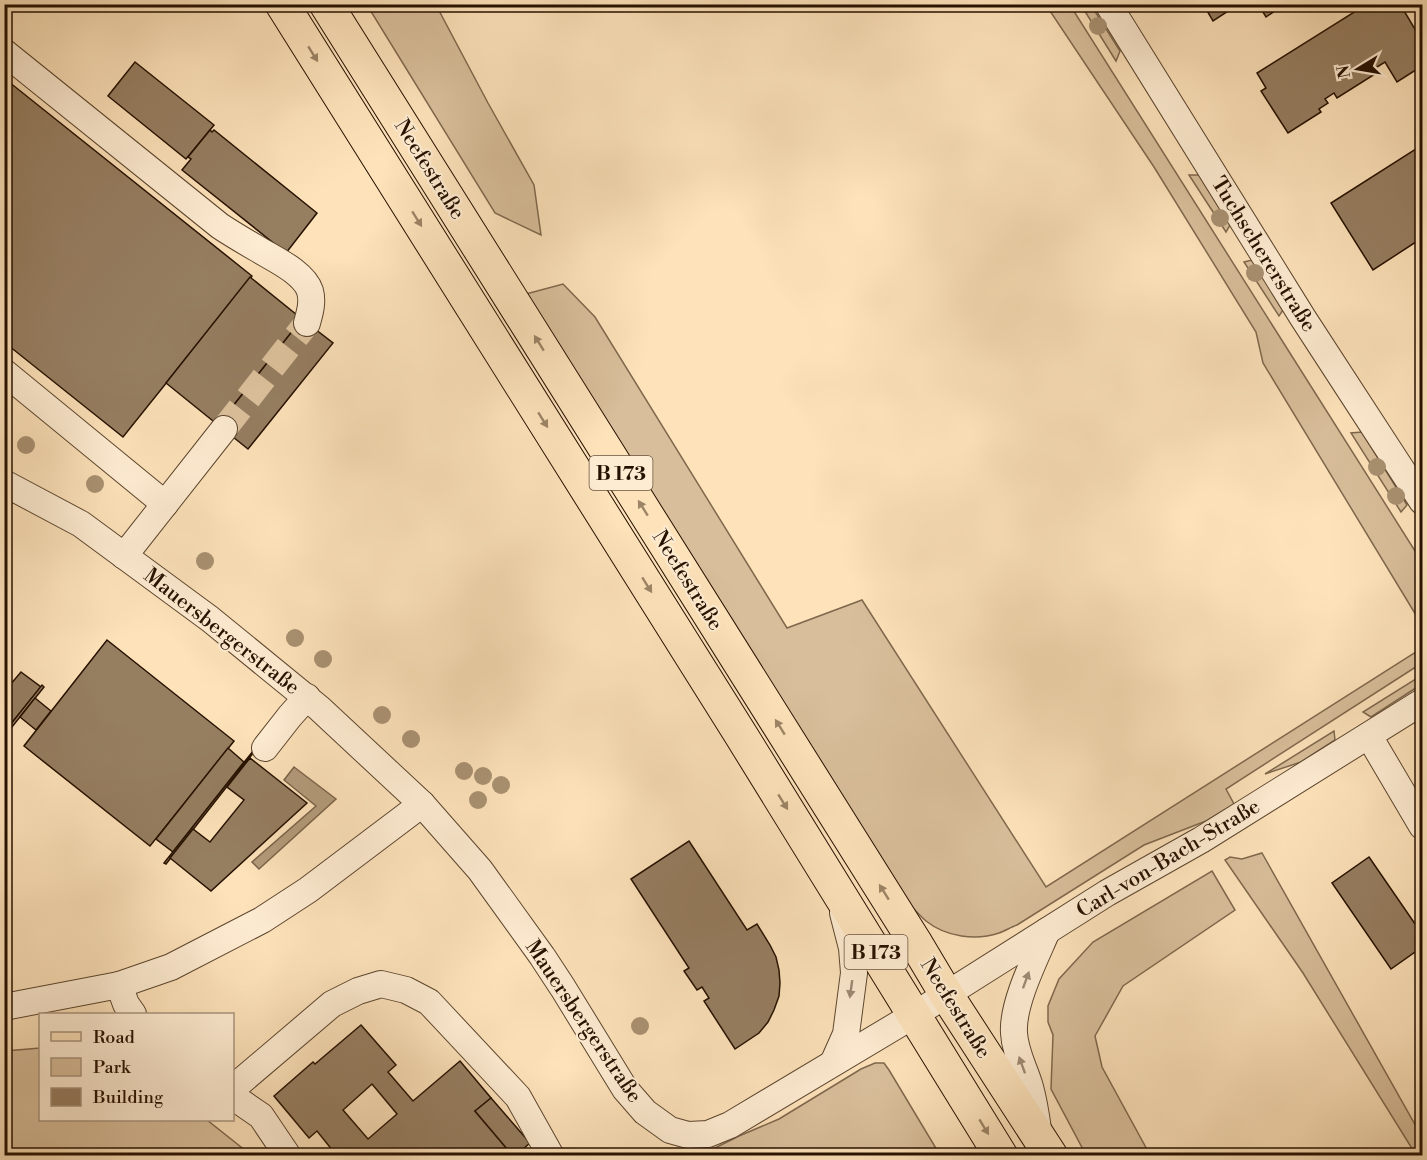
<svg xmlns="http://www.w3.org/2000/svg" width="1427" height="1160" font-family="'Libre Bodoni',serif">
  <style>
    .green { fill: #d8be9a; stroke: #7f684d; stroke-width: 1.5 }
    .water { fill: #b49b7b; stroke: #7b644a; stroke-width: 1.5 }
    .building { fill: #967e61; stroke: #261100; stroke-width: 1.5; fill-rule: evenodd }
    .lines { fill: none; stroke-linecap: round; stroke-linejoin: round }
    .minor-tunnel { stroke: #ddc39e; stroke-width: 26; stroke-dasharray: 26 13; stroke-linecap: butt }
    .minor-casing { stroke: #5c452e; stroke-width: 28 }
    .major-casing { stroke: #261100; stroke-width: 35 }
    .highway-casing { stroke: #261100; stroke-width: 35 }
    .minor { stroke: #feecd2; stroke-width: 26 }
    .major { stroke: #fde2ba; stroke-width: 33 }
    .highway { stroke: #fde2ba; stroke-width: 33 }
    .tree { fill: #a99171 }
    .oneway { fill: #9c8466 }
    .oneway2 { fill: #9d8974 }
    .labels { text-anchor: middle; stroke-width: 4.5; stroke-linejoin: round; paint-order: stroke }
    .shield { fill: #feecd2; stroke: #67533f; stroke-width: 1.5 }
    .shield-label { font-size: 20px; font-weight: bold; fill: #261100 }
    .street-label { font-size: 21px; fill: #261100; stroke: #feecd2 }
  </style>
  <rect width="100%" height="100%" fill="#fde2ba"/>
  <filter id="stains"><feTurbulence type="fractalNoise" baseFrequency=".00333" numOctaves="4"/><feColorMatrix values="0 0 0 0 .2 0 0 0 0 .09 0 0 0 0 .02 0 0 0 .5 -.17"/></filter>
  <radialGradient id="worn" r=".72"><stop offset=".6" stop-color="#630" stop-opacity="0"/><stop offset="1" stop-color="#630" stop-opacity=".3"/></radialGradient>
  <g class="green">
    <polygon points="367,5 436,5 488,103 534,185 541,235 495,213"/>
    <polygon points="1046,5 1070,5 1422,562 1422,625 1263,363 1256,332 1154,167"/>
    <polygon points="1081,5 1091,5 1120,51 1116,61"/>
    <polygon points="1189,175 1199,175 1230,225 1226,232"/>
    <polygon points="1252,260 1283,310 1279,316 1244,262"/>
    <path d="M 563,284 L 595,317 L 787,628 L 862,600 L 1046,887 L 1422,648 L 1422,663 L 1226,789 L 1234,804 L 1206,821 L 1144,845 L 1017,925 C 1011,927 1005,931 999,933 C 976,941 946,937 926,921 C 921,917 917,912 912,907 L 526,294 Z"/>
    <polygon points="1362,432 1407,505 1401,512 1351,433"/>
    <polygon points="1422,675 1422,684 1371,717 1363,712"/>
    <polygon points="1334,731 1335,740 1301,762 1265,774"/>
    <polygon points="1262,853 1422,1137 1422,1155 1416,1155 1303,973 1225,860 1230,857 1242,859"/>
    <polygon points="1212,871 1235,910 1123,986 1095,1036 1102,1067 1150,1155 1086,1155 1051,1089 1053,1035 1048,1022 1048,1006 1059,979 1093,942"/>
    <polygon points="40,1048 40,1120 207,1120 251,1155 5,1155 5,1051"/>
    <polygon points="875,1063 884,1063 889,1070 940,1155 701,1155 739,1136 779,1119 861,1069"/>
  </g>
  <polygon class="water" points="294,767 336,799 259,869 252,862 316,806 284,780"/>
  <g class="building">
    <polygon points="1203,4 1239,4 1213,21"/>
    <polygon points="1258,4 1285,4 1266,17"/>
    <polygon points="1367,4 1400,4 1422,41 1422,66 1397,82 1385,62 1372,70 1375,74 1337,98 1334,93 1325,99 1328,103 1319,109 1321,112 1288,133 1261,91 1266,88 1257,73"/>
    <polygon points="135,62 214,125 186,159 108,96"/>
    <polygon points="4,78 252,276 123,437 4,342"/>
    <polygon points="210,130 212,132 214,130 317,213 286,253 182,170 191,159 188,157"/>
    <polygon points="1422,145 1422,238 1373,270 1331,203"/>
    <polygon points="250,277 302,319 218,425 166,383"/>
    <polygon points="302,319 333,343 248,449 218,425"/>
    <polygon points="107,640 234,741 150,846 24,746"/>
    <polygon points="21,672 41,687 12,723 4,717 4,692"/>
    <polygon points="42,685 44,687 12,727 10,725"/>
    <polygon points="35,698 51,711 36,730 20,717"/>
    <polygon points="228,748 244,762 173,852 156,839"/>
    <polygon points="253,751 254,752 166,864 164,863"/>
    <polygon points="250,758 307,803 211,891 170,858 193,829 210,842 244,800 227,787"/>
    <polygon points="689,841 747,930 757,924 770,945 776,957 779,970 780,983 779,996 774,1010 768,1022 759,1033 735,1049 704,1001 709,998 702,987 697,990 684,971 689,968 631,879"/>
    <polygon points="1369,857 1422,934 1422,947 1391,969 1332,883"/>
    <path d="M 361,1025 L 396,1065 L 388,1072 L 413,1101 L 460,1061 L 491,1098 L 475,1111 L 513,1156 L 337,1156 L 317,1131 L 309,1138 L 274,1096 L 313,1062 L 315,1064 ZM 372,1084 L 397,1114 L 368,1139 L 343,1110 Z"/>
    <polygon points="491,1098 530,1143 515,1156 513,1156 475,1111"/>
  </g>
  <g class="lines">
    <polyline class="minor-tunnel" points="224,429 307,323"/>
    <defs>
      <g id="minor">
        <polyline points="1108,4 1303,318 1422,501"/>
        <path d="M 4,52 L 220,226 C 232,234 244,241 256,248 C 272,258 304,272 310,291 C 313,302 310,312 307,323"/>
        <polyline points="4,372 165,504"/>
        <polyline points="4,483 81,524 210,619 319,708 422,804 480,870 542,956 563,988 625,1089 645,1112 670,1130 688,1135 708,1134 730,1125 914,1015 1107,893 1201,840 1422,702"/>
        <polyline points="124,556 224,429"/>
        <polyline points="1369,736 1422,826"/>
        <polyline points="265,748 290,716 307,697"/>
        <polyline points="119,985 126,1004 133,1014"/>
        <polyline points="4,1007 119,985 171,967 262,920 308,890 422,804"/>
        <polyline points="834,1061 846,1034 854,973 852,948 843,913"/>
        <polyline points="232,1089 332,1004 358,991 381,984 406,990 429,1002 518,1097 551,1156"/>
        <polyline points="232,1096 261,1116 288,1156"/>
        <path d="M 1038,1129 C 1036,1115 1034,1101 1030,1087 C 1025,1069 1015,1053 1014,1033 C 1012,1004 1035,959 1047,931"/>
      </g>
      <g id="major">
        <polyline points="946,994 1051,1156"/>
        <polyline points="914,1015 1001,1156"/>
      </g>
      <g id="highway">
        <polyline points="282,4 741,735 914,1015"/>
        <polyline points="326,4 915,942 946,994"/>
      </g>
    </defs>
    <use href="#minor" class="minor-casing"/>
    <use href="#major" class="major-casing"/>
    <use href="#highway" class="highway-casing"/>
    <use href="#minor" class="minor"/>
    <use href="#major" class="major"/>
    <use href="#highway" class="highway"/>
  </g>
  <g class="tree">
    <circle cx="1098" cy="26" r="9"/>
    <circle cx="1220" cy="218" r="9"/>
    <circle cx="1255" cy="273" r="9"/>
    <circle cx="26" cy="445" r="9"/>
    <circle cx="1377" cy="467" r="9"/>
    <circle cx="95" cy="484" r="9"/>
    <circle cx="1396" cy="496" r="9"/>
    <circle cx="205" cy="561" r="9"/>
    <circle cx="295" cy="638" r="9"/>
    <circle cx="323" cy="659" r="9"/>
    <circle cx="382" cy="715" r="9"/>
    <circle cx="411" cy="739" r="9"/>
    <circle cx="464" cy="771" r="9"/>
    <circle cx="483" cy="776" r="9"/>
    <circle cx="501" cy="785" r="9"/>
    <circle cx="478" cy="800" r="9"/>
    <circle cx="640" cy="1026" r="9"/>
  </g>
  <defs><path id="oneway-solid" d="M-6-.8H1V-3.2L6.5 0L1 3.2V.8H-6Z" transform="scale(1.5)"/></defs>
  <g class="oneway">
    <use href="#oneway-solid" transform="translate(313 54) rotate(58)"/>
    <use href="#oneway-solid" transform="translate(417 219) rotate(58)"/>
    <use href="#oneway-solid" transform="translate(539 343) rotate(-122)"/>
    <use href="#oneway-solid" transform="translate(543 420) rotate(58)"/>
    <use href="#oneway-solid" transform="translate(643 508) rotate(-122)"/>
    <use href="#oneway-solid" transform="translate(647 585) rotate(58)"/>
    <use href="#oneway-solid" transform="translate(780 727) rotate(-122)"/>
    <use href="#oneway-solid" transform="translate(783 802) rotate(58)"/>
    <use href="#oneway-solid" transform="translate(884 892) rotate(-122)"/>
    <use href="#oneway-solid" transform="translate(984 1127) rotate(59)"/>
  </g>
  <g class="oneway2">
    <use href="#oneway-solid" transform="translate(1026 980) rotate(-70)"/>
    <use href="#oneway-solid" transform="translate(851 989) rotate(98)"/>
    <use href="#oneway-solid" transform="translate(1022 1065) rotate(-110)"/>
  </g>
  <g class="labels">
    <g class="shield">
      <rect x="589.5" y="456" width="63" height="34" rx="4.5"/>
      <rect x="844.5" y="935" width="63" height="34" rx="4.5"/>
    </g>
    <g class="shield-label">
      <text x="621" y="480">B 173</text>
      <text x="876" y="959">B 173</text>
    </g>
    <g class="street-label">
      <text transform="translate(430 169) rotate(58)" y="7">Neefestraße</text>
      <text transform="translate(1264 254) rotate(58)" y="7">Tuchschererstraße</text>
      <text transform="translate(688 580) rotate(58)" y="7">Neefestraße</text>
      <text transform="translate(222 631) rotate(38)" y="7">Mauersbergerstraße</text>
      <text transform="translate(1168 858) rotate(-31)" y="7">Carl-von-Bach-Straße</text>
      <text transform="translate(956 1008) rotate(58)" y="7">Neefestraße</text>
      <text transform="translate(584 1021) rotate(56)" y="7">Mauersbergerstraße</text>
    </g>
  </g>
  <rect width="1427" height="1160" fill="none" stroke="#fde2ba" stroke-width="24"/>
  <rect x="6" y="6" width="1415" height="1148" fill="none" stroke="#261100" stroke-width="3"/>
  <rect x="12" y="12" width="1403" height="1136" fill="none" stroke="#261100" stroke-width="1.5"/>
  <rect x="39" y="1013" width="195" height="108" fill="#feecd2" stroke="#a8947e" stroke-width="1.5"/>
  <rect x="51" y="1032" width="30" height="9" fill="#fde2ba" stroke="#a8947e" stroke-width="1.5"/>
  <text x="93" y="1043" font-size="18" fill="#261100">Road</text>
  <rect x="51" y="1058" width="30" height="18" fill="#d8be9a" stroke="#a8947e" stroke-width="1.5"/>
  <text x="93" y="1073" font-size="18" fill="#261100">Park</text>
  <rect x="51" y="1088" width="30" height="18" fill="#967e61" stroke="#a8947e" stroke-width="1.5"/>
  <text x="93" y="1103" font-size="18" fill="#261100">Building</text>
  <g transform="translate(1358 69) rotate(259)" stroke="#feecd2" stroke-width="4.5" paint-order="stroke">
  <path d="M0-4.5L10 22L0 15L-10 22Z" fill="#261100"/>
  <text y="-9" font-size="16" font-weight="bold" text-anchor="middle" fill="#261100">N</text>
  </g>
  <rect width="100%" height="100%" filter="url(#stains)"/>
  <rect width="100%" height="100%" fill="url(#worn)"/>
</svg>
